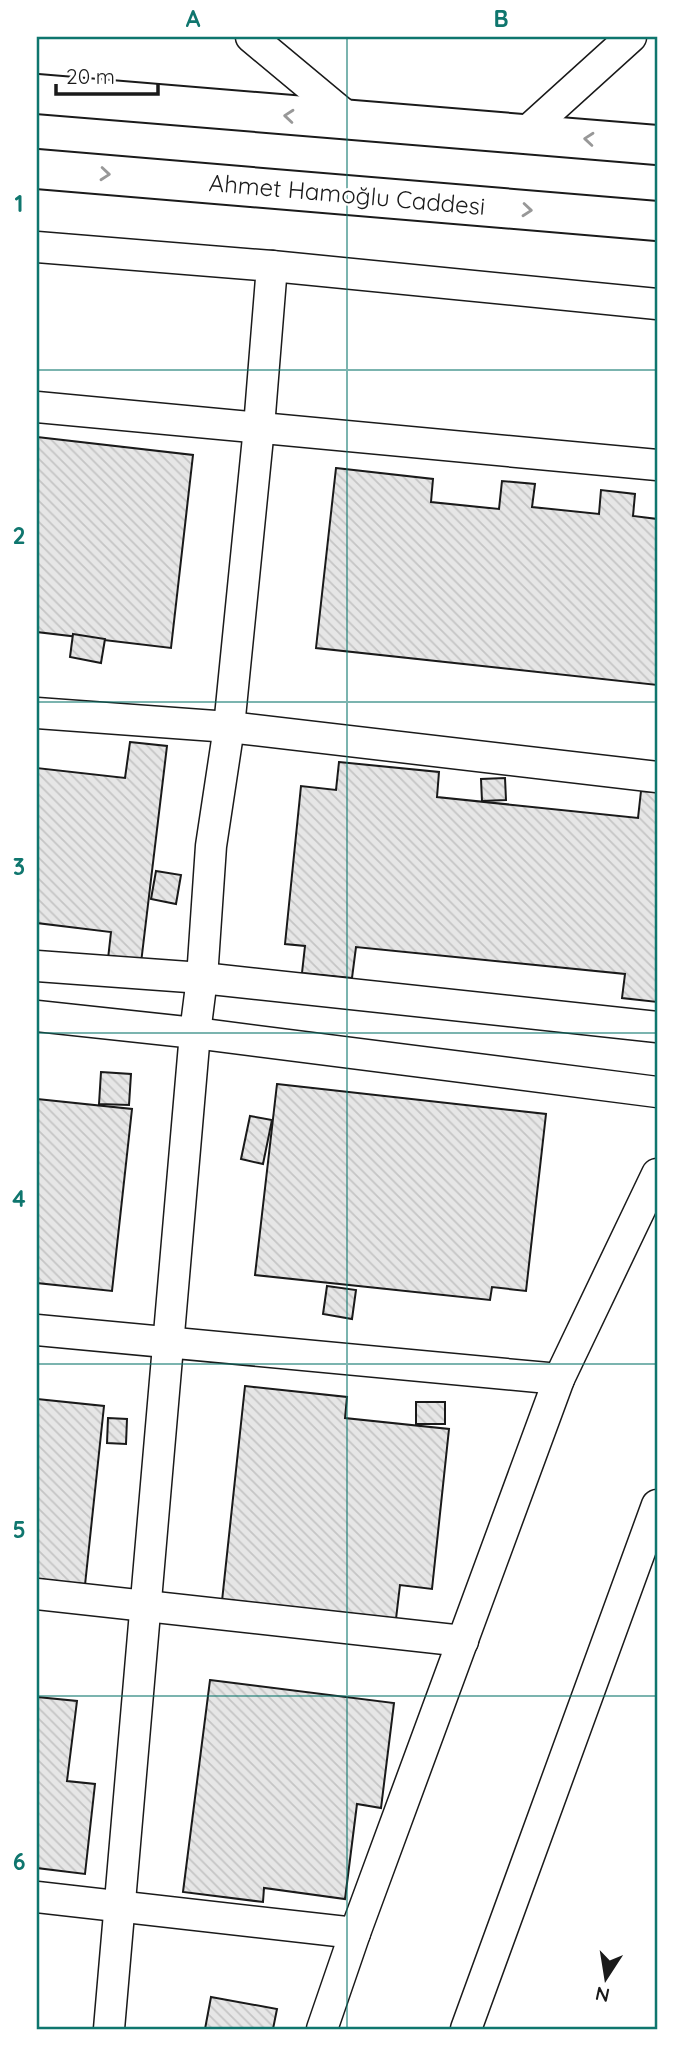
<svg xmlns="http://www.w3.org/2000/svg" width="694" height="2066" font-family="Quicksand,sans-serif">
  <style>
    .building { fill: url(#building-back-hatch); stroke: #1a1a1a; stroke-width: 2 }
    .lines { fill: none; stroke-linecap: round; stroke-linejoin: round }
    .minor-casing { stroke: #1a1a1a; stroke-width: 33 }
    .trunk-casing { stroke: #1a1a1a; stroke-width: 42 }
    .minor { stroke: #fff; stroke-width: 30 }
    .trunk { stroke: #fff; stroke-width: 38 }
    .oneway { stroke: #989898 }
    .grid { fill: none; stroke: #0f766e; stroke-width: 2; stroke-opacity: 0.55 }
    .labels { text-anchor: middle; stroke-width: 5; stroke-linejoin: round; paint-order: stroke }
    .street-label { font-size: 24px; fill: #1a1a1a; stroke: #fff }
    .neatline { fill: none; stroke: #0f766e; stroke-width: 2.5 }
    .grid-label { font-size: 23px; text-anchor: middle; font-weight: bold; fill: #0f766e }
  </style>
  <defs>
    <pattern id="building-back-hatch" width="6" height="6" patternUnits="userSpaceOnUse" patternTransform="scale(1.75)"><rect width="6" height="6" fill="#e6e6e6"/><path d="M-1 5l2 2M0 0l6 6M5-1l2 2" fill="none" stroke="#c5c5c5"/></pattern>
  </defs>
  <rect width="100%" height="100%" fill="#fff"/>
  <g class="building">
    <polygon points="37,437 193,455 171,648 37,632"/>
    <polygon points="336,468 433,479 431,502 499,509 502,481 535,484 532,507 599,514 601,490 635,494 633,516 657,519 657,685 316,648"/>
    <polygon points="73,634 105,639 101,663 70,657"/>
    <polygon points="130,742 167,746 141,963 108,959 111,932 37,923 37,768 125,778"/>
    <polygon points="339,762 439,772 437,797 638,818 641,791 657,792 657,1002 622,998 625,974 356,947 352,978 302,973 305,946 285,944 301,786 336,790"/>
    <polygon points="505,778 506,800 482,801 481,779"/>
    <polygon points="156,871 181,875 176,904 151,899"/>
    <polygon points="101,1072 131,1074 129,1105 99,1104"/>
    <polygon points="277,1084 546,1114 526,1291 492,1287 490,1300 255,1275"/>
    <polygon points="37,1099 132,1109 112,1291 37,1283"/>
    <polygon points="250,1116 272,1120 263,1164 241,1159"/>
    <polygon points="327,1286 356,1290 352,1319 323,1314"/>
    <polygon points="245,1386 347,1397 345,1418 449,1429 432,1589 400,1585 396,1619 222,1601"/>
    <polygon points="37,1399 104,1406 85,1585 37,1580"/>
    <rect x="416" y="1402" width="29" height="22"/>
    <polygon points="108,1418 127,1419 126,1444 107,1443"/>
    <polygon points="210,1680 394,1703 381,1808 357,1804 345,1899 264,1888 263,1902 183,1892"/>
    <polygon points="37,1697 77,1701 67,1781 95,1784 85,1874 37,1868"/>
    <polygon points="211,1997 277,2009 273,2029 205,2029"/>
  </g>
  <g class="lines">
    <defs>
      <g id="minor">
        <polyline points="251,37 353,122"/>
        <polyline points="525,133 631,37"/>
        <polyline points="37,247 272,266 657,304"/>
        <polyline points="37,407 657,465"/>
        <polyline points="37,713 229,727 657,777"/>
        <polyline points="37,966 202,978 657,1027"/>
        <polyline points="37,1016 195,1033 657,1092"/>
        <polyline points="37,1330 559,1379"/>
        <polyline points="37,1594 463,1641"/>
        <polyline points="37,1897 355,1933"/>
        <polyline points="109,2029 195,1033 202,978 211,846 229,727 259,427 272,266"/>
        <polyline points="322,2029 355,1933 559,1379 657,1174"/>
        <polyline points="466,2029 657,1505"/>
      </g>
      <g id="trunk">
        <polyline points="37,94 657,145"/>
        <polyline points="37,169 657,221"/>
      </g>
    </defs>
    <use href="#minor" class="minor-casing"/>
    <use href="#trunk" class="trunk-casing"/>
    <use href="#minor" class="minor"/>
    <use href="#trunk" class="trunk"/>
  </g>
  <defs><path id="oneway-chevron" d="M-2-3.5L2.5 0L-2 3.5" fill="none" stroke-width="1.6" stroke-linecap="round" stroke-linejoin="round" transform="scale(1.75)"/></defs>
  <g class="oneway">
    <use href="#oneway-chevron" transform="translate(289 116) rotate(-175)"/>
    <use href="#oneway-chevron" transform="translate(589 139) rotate(-175)"/>
    <use href="#oneway-chevron" transform="translate(105 174) rotate(5)"/>
    <use href="#oneway-chevron" transform="translate(527 210) rotate(5)"/>
  </g>
  <path class="grid" d="M 347,37 L 347,2029M 37,370 L 657,370M 37,702 L 657,702M 37,1033 L 657,1033M 37,1364 L 657,1364M 37,1696 L 657,1696"/>
  <g class="labels">
    <g class="street-label">
      <text transform="translate(347 195) rotate(5)" y="8">Ahmet Hamoğlu Caddesi</text>
    </g>
  </g>
  <rect width="694" height="2066" fill="none" stroke="#ffffff" stroke-width="77"/>
  <g transform="translate(606 1978) rotate(192)" stroke="#ffffff" stroke-width="5" paint-order="stroke">
  <path d="M0-5L12 26L0 18L-12 26Z" fill="#1a1a1a"/>
  <text y="-10" font-size="19" font-weight="bold" text-anchor="middle" fill="#1a1a1a">N</text>
  </g>
  <path d="M56 84v10h102v-10" fill="none" stroke="#1a1a1a" stroke-width="3.5"/>
  <text x="66" y="84" font-size="21" fill="#1a1a1a" stroke="#ffffff" stroke-width="5" paint-order="stroke">20 m</text>
  <rect x="38" y="38" width="618" height="1990" class="neatline"/>
  <g class="grid-label">
    <text x="193" y="27">A</text>
    <text x="501" y="27">B</text>
    <text x="19" y="212">1</text>
    <text x="19" y="544">2</text>
    <text x="19" y="875">3</text>
    <text x="19" y="1207">4</text>
    <text x="19" y="1538">5</text>
    <text x="19" y="1870">6</text>
  </g>
</svg>
